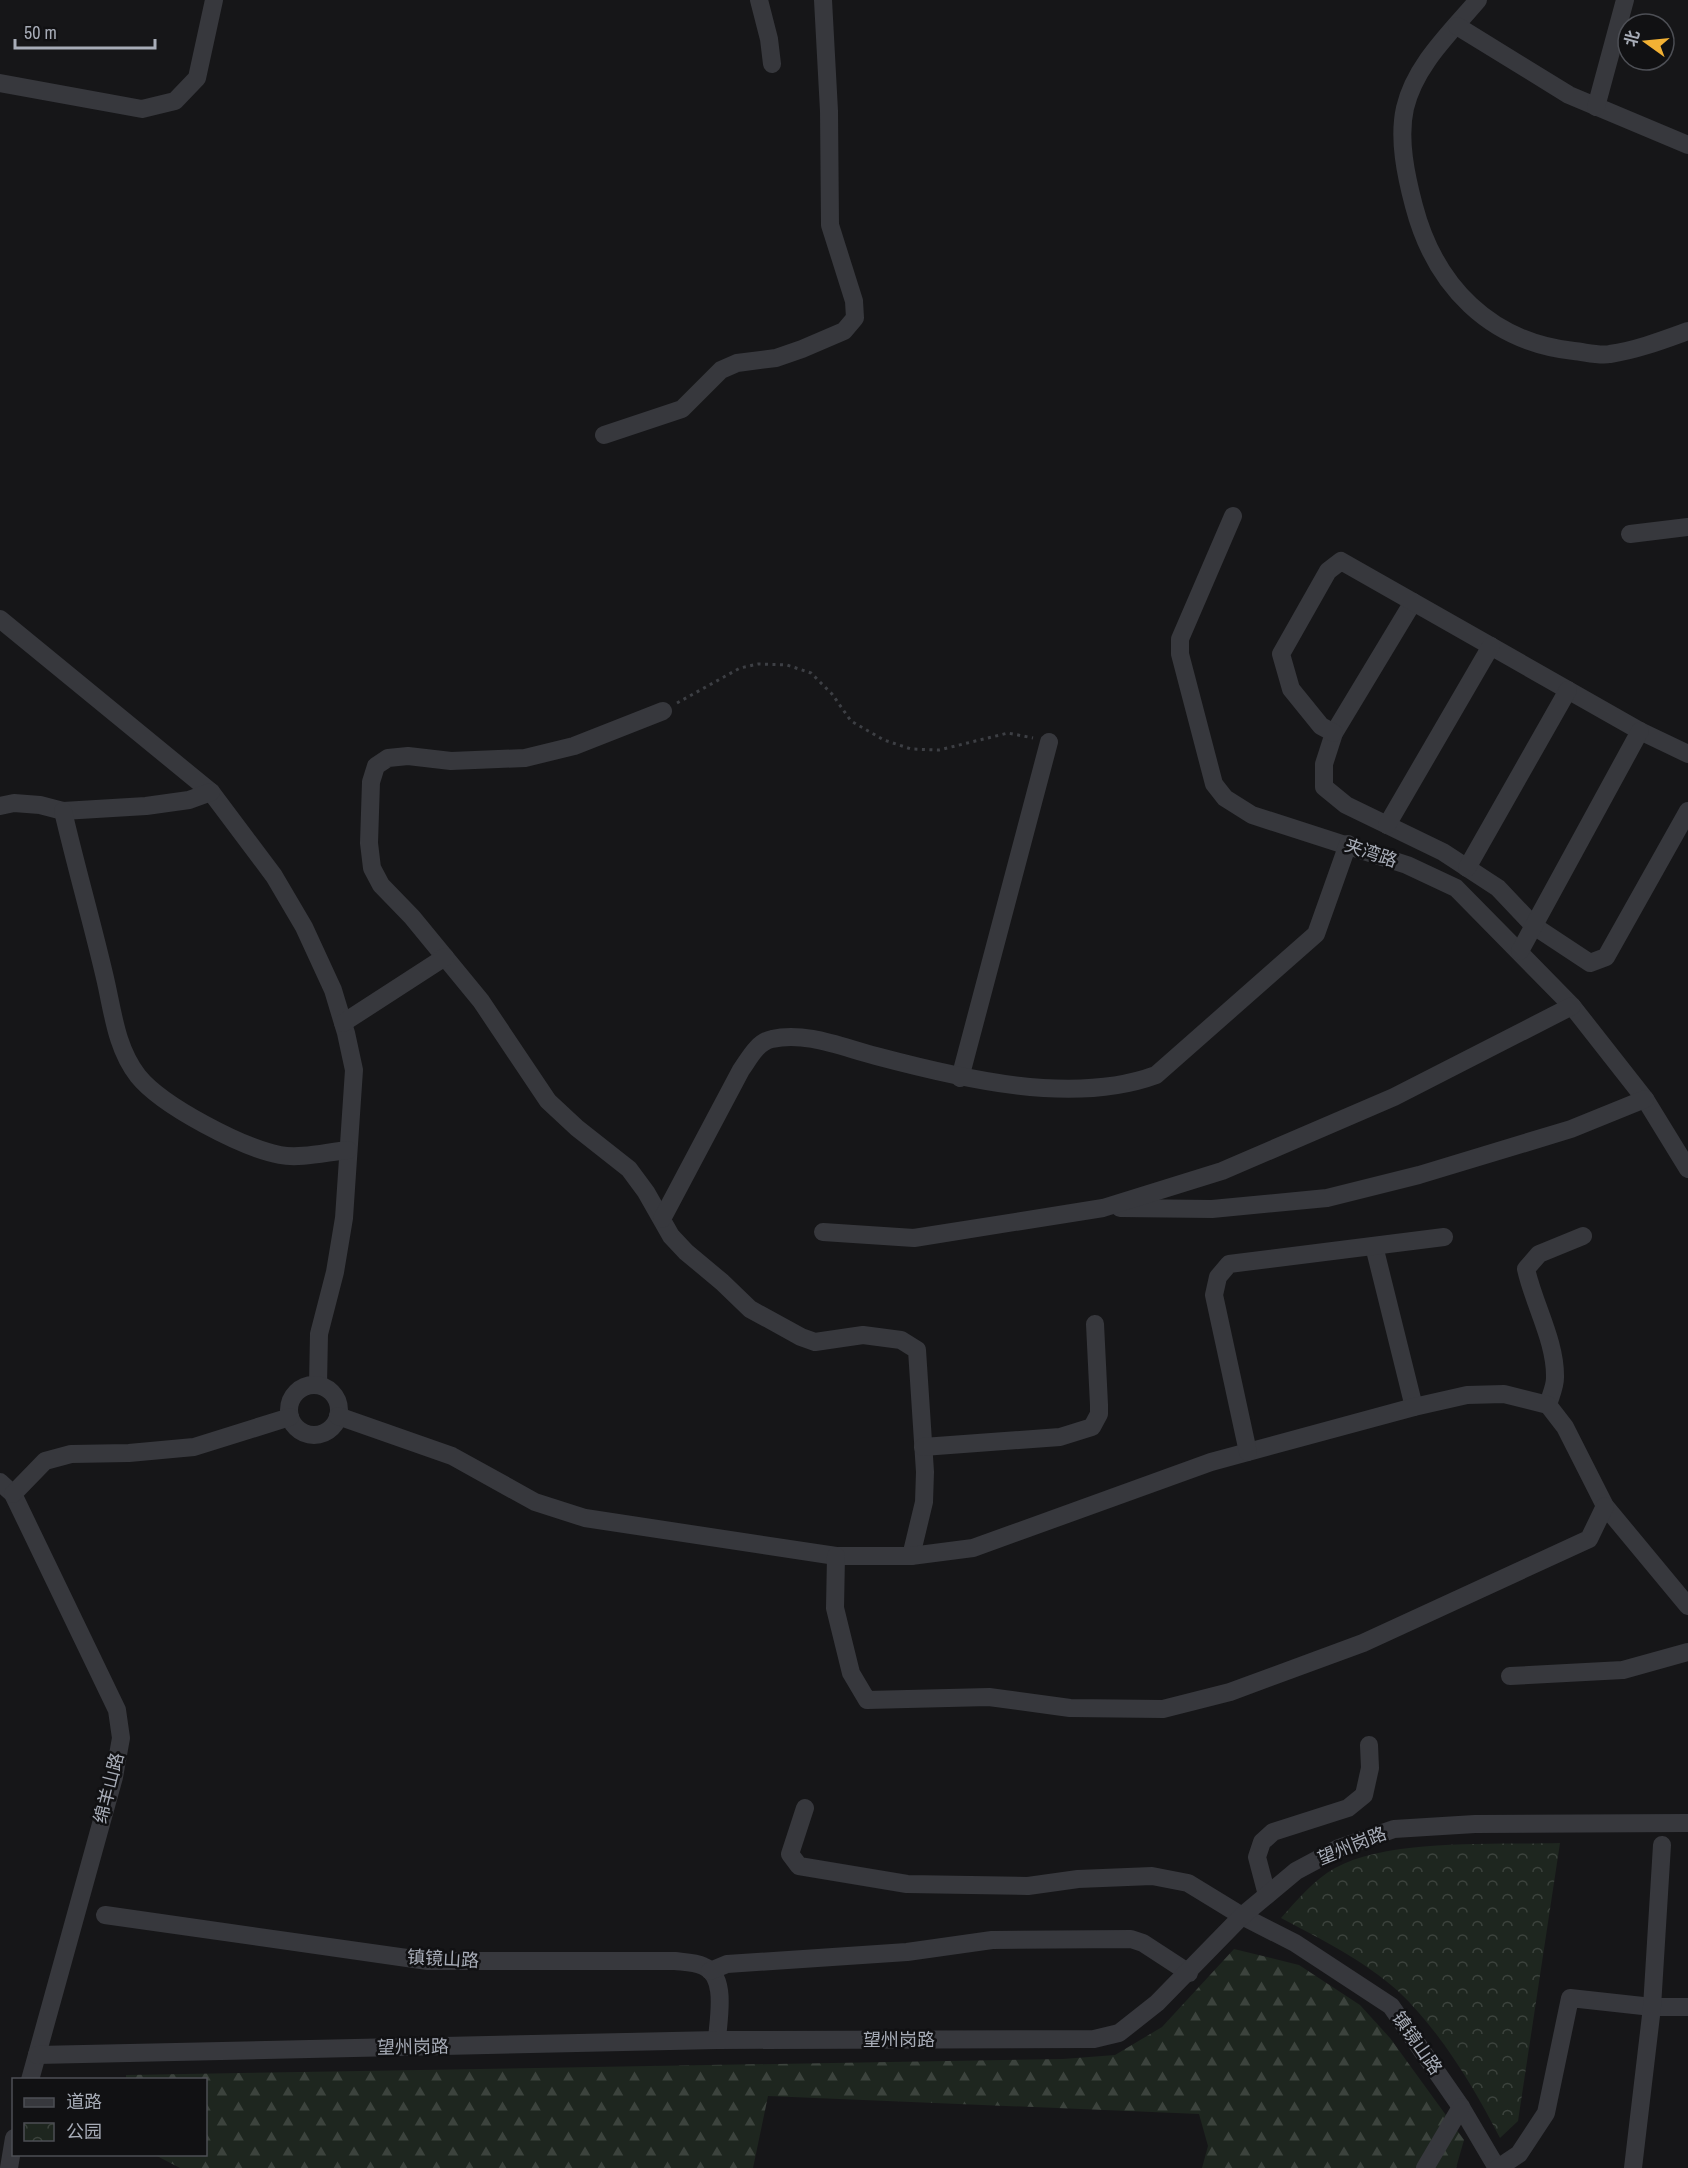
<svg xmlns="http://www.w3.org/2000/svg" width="1688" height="2168" font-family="'Archivo Narrow','Noto Sans SC',sans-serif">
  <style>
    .forest { fill: url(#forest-firs) }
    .park { fill: url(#park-crowns) }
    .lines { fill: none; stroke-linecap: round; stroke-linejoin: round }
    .path { stroke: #3d3f44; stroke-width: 3; stroke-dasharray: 3 4.5; stroke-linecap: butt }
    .minor { stroke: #37383d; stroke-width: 18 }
    .labels { text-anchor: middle; stroke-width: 5; stroke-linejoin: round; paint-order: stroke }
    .street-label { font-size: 18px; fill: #a8adb8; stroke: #111113 }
  </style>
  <defs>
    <pattern id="forest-firs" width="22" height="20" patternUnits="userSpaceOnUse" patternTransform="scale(1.5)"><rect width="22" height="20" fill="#1e261f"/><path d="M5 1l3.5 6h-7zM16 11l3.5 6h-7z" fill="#3c433d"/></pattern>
    <pattern id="park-crowns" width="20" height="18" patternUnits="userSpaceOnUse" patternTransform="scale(1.5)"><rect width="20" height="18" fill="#1e261f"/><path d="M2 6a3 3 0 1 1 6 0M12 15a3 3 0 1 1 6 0" fill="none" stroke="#3c433d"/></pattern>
  </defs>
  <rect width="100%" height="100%" fill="#161618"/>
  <polygon class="forest" points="1234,1949 1299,1965 1360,2005 1390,2038 1464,2140 1456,2168 1202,2168 1208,2146 1199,2114 768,2096 753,2168 180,2168 155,2155 206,2154 206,2080 126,2080 126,2075 1063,2059 1115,2055 1162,2027"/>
  <path class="park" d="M 1560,1843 L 1518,2121 L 1500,2138 C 1473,2086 1441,2032 1398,1991 C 1363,1960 1321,1939 1281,1918 C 1297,1900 1314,1880 1335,1868 C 1389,1838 1498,1845 1560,1843 Z"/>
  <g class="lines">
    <polyline class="path" points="677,703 740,668 758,664 787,665 811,673 832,694 851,721 884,740 911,749 939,750 1008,733 1033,738"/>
    <g class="minor">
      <polyline points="759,0 769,39 772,64"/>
      <path d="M 1478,0 C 1451,32 1415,65 1405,108 C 1398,139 1406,176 1414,206 C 1435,286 1490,342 1574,351 C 1585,352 1599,356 1610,354 C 1637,350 1663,340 1688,331"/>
      <polyline points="1457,26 1569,95 1688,145"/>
      <polyline points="0,83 142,109 175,101 197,78 214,0"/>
      <polyline points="1596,107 1625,0"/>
      <polyline points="604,435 682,409 721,370 737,363 776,358 802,349 844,331 855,318 854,301 830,225 829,111 823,0"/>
      <polyline points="1233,516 1180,639 1180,654 1214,784 1225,798 1252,815 1407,865 1456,888 1572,1006 1645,1099 1688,1169"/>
      <polyline points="1630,534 1688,527"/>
      <polyline points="1413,602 1334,733 1324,764 1324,787 1346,805 1443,852 1498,888 1534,926 1590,963 1606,957 1688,811"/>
      <polyline points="0,619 211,792 274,876 304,927 333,990 346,1033 354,1070 344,1218 335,1272 319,1334 318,1385"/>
      <polyline points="663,711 574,746 525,758 451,761 408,756 388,758 376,766 371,782 369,843 372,868 381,885 412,917 481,1001 548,1101 577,1128 629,1169 646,1192 671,1236 686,1252 722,1282 750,1309 801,1337 815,1342 863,1335 901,1340 917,1350 925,1472 924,1502 911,1556"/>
      <polyline points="1334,733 1321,726 1291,689 1281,654 1328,571 1341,561 1640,731 1688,754"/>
      <polyline points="0,806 14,803 40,805 63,811 146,806 189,800 211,792"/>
      <path d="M 63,811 C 76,867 92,922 105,978 C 113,1012 116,1048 138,1076 C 162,1106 243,1148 280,1155 C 300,1159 327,1152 348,1150"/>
      <polyline points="1387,825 1491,646"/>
      <polyline points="1467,868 1568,690"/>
      <polyline points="1520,951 1640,731"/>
      <polyline points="343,1023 445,957"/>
      <polyline points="960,1078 1049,742"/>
      <polyline points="1120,1208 1212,1209 1327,1198 1419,1175 1571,1129 1645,1099"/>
      <path d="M 662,1219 L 741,1070 C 749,1059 757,1042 772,1039 C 806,1031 844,1048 876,1056 C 959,1078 1072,1106 1156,1075 L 1316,934 L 1348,844"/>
      <polyline points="823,1232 914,1238 1103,1208 1222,1171 1394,1097 1572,1006"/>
      <polyline points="1374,1246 1414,1407"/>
      <circle cx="314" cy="1410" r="25"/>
      <path d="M 1548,1405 C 1550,1397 1555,1387 1555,1378 C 1556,1342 1534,1305 1526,1269 L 1539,1254 L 1583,1236"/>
      <polyline points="338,1416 452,1456 535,1502 585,1518 836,1556 911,1556 973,1548 1211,1462 1414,1407 1467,1395 1504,1394 1548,1405 1565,1427 1605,1506 1688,1606"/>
      <polyline points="923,1447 1060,1437 1092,1427 1099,1414 1099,1405 1095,1324"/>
      <polyline points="1248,1452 1214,1295 1218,1277 1229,1264 1444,1237"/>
      <polyline points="0,1482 13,1494 117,1710 121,1738 114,1777 30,2080"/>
      <polyline points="13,1494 45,1461 71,1454 129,1453 194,1447 290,1417"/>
      <polyline points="836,1556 835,1608 851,1673 867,1700 989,1697 1070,1708 1163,1709 1230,1692 1363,1643 1589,1539 1605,1506"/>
      <polyline points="1510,1676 1623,1670 1688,1652"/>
      <polyline points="805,1808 790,1854 799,1866 907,1884 1028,1886 1078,1879 1152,1876 1188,1883 1242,1916 1295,1943 1391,2006 1461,2107 1497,2168"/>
      <polyline points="1267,1895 1257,1857 1262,1842 1273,1832 1348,1808 1364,1795 1370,1768 1369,1745"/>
      <path d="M 105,1915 L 428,1961 L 675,1961 C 683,1962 695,1962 703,1966 C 728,1976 718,2019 717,2040"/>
      <polyline points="710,1971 727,1964 907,1952 992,1940 1131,1939 1143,1943 1189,1973"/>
      <polyline points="37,2055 717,2040 1094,2039 1119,2033 1157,2003 1242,1916 1296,1871 1339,1848 1394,1829 1475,1824 1688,1823"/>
      <polyline points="9,2168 14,2138"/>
      <polyline points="1425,2168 1461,2107"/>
      <polyline points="1498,2168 1519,2154 1546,2113 1570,1998 1652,2007 1688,2007"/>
      <polyline points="1633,2168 1652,2007 1662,1845"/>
    </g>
  </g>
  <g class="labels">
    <g class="street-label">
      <text transform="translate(1371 853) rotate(19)" y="6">夹湾路</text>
      <text transform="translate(109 1788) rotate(-76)" y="6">绵羊山路</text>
      <text transform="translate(1352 1846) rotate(-22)" y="6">望州岗路</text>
      <text transform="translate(443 1959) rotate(3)" y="6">镇镜山路</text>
      <text x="899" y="2046">望州岗路</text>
      <text transform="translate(1417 2043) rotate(55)" y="6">镇镜山路</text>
      <text transform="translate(413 2047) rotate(-1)" y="6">望州岗路</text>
    </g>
  </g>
  <rect x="12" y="2078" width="195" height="78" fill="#111113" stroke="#4d4f55" stroke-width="1.5"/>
  <rect x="24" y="2098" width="30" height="9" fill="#37383d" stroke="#4d4f55" stroke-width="1.5"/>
  <text x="66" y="2108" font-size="18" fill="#a8adb8">道路</text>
  <rect x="24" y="2123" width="30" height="18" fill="url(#park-crowns)" stroke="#4d4f55" stroke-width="1.5"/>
  <text x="66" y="2138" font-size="18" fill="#a8adb8">公园</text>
  <g transform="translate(1646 42) rotate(285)"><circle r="28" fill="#111113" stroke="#4d4f55" stroke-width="1.5"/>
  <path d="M0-4.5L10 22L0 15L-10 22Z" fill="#f2b134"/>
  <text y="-9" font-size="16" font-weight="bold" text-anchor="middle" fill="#a8adb8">北</text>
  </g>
  <path d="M15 39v9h140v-9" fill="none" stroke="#a8adb8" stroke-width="3"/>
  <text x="24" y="39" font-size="18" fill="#a8adb8" stroke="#111113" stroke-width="4.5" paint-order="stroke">50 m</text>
</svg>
